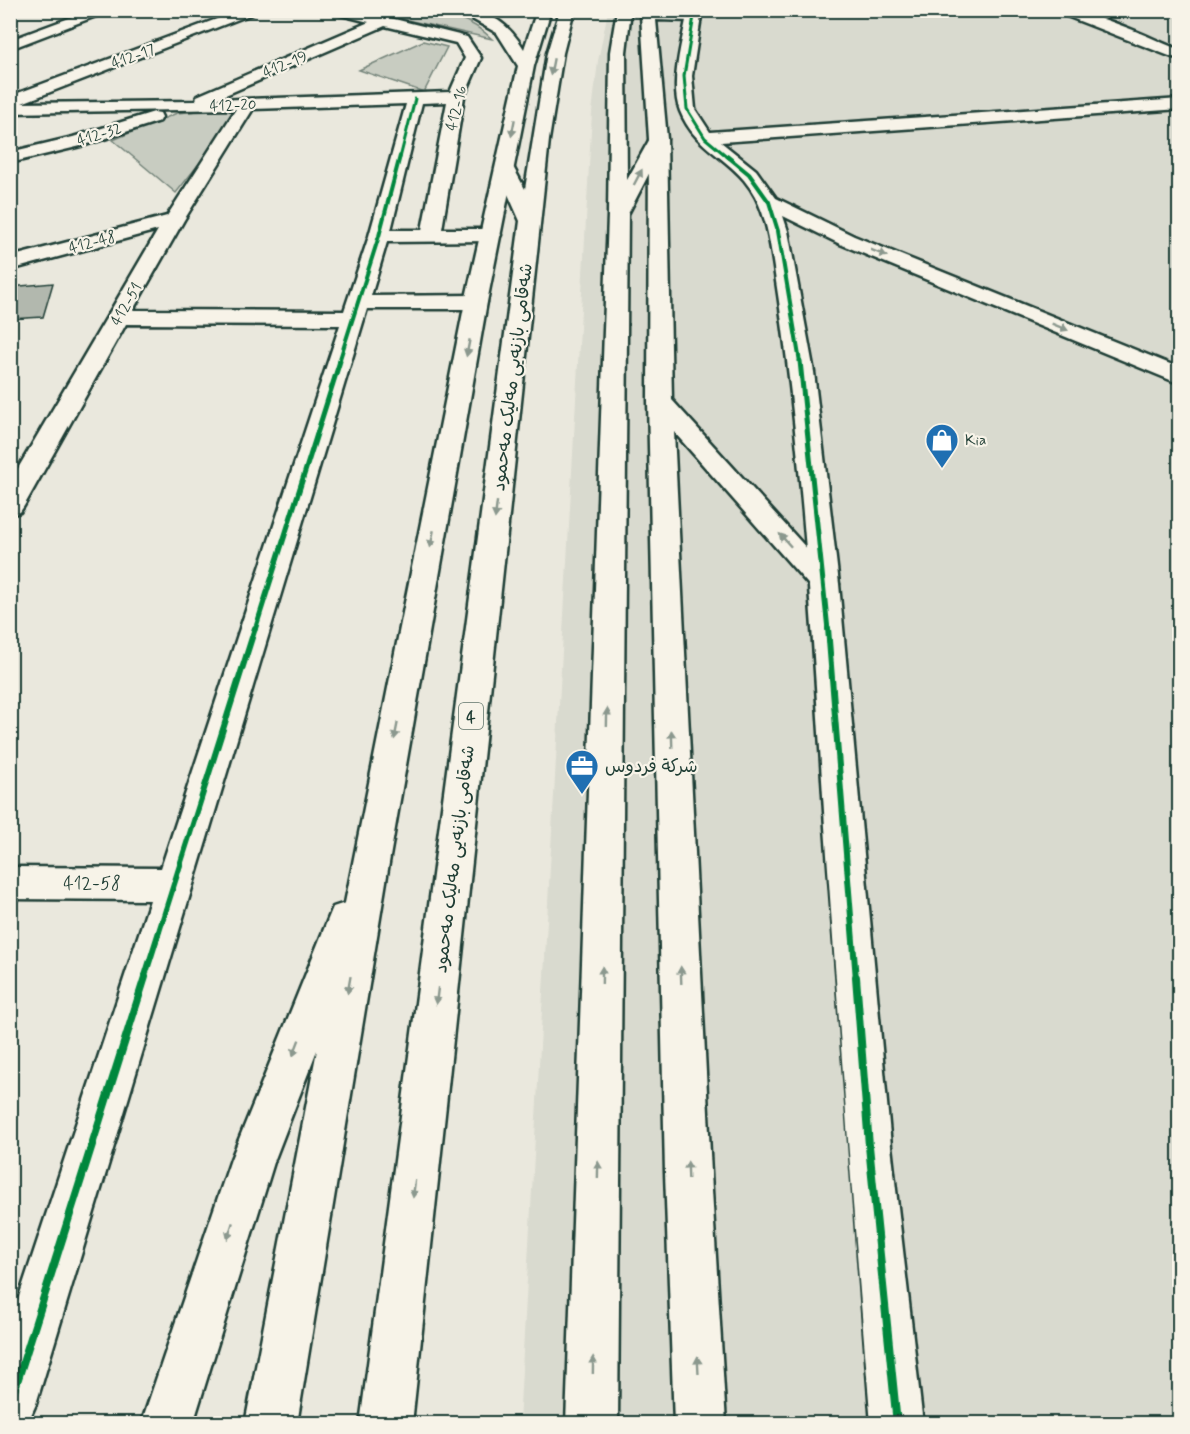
<svg xmlns="http://www.w3.org/2000/svg" width="1190" height="1434" font-family="Mynerve,'Playpen Sans Arabic',sans-serif">
  <style>
    .built { fill: #d9dacf }
    .green { fill: #c8ccc1; stroke: #74847a; stroke-width: 1.5 }
    .building { fill: #b2b8ae; stroke: #1f3d34; stroke-width: 1.5 }
    .lines { fill: none; stroke-linecap: round; stroke-linejoin: round }
    .minor-casing { stroke: #1f3d34; stroke-width: 5 }
    .major-casing { stroke: #1f3d34; stroke-width: 5 }
    .highway-casing { stroke: #1f3d34; stroke-width: 5 }
    .minor { fill: #f7f3e8; fill-rule: evenodd }
    .major { fill: #f7f3e8; fill-rule: evenodd }
    .highway { fill: #f7f3e8; fill-rule: evenodd }
    .cycleway-far4-casing { stroke: #f7f3e8; stroke-width: 4.5 }
    .cycleway-far3-casing { stroke: #f7f3e8; stroke-width: 6 }
    .cycleway-far2-casing { stroke: #f7f3e8; stroke-width: 8 }
    .cycleway-far1-casing { stroke: #f7f3e8; stroke-width: 10 }
    .cycleway-casing { stroke: #f7f3e8; stroke-width: 12 }
    .cycleway-far4 { stroke: #00873e; stroke-width: 3 }
    .cycleway-far3 { stroke: #00873e; stroke-width: 4 }
    .cycleway-far2 { stroke: #00873e; stroke-width: 5 }
    .cycleway-far1 { stroke: #00873e; stroke-width: 6 }
    .cycleway { stroke: #00873e; stroke-width: 8 }
    .oneway { fill: #8b988e }
    .labels { text-anchor: middle; stroke-width: 4.5; stroke-linejoin: round; paint-order: stroke }
    .far-street-label { font-size: 15px; fill: #1f3d34; stroke: #f7f3e8 }
    .far-poi-label { font-size: 15px; fill: #1f3d34; stroke: #f7f3e8; text-anchor: start }
    .shield { fill: #f7f3e8; stroke: #60746a; stroke-width: 1.5 }
    .shield-label { font-size: 16px; font-weight: bold; fill: #1f3d34 }
    .street-label { font-size: 18px; fill: #1f3d34; stroke: #f7f3e8 }
    .poi-label { font-size: 18px; fill: #1f3d34; stroke: #f7f3e8; text-anchor: start }
  </style>
  <rect width="100%" height="100%" fill="#eae8dd"/>
  <filter id="ink" filterUnits="userSpaceOnUse"><feTurbulence type="fractalNoise" baseFrequency=".0167" numOctaves="2"/><feDisplacementMap in="SourceGraphic" scale="12" xChannelSelector="R" yChannelSelector="G"/><feConvolveMatrix kernelMatrix="1 2 1 2 8 2 1 2 1" color-interpolation-filters="sRGB"/></filter>
  <g filter="url(#ink)">
    <polygon class="built" points="608,11 1179,11 1179,1423 519,1424 592,112 598,61"/>
    <g class="green">
      <path d="M 414,10 C 442,10 472,19 492,39 L 398,18 Z"/>
      <polygon points="423,41 447,47 424,92 359,70"/>
      <polygon points="209,110 234,111 237,115 176,193 113,140 177,113"/>
    </g>
    <polygon class="building" points="53,283 43,317 10,319 10,287"/>
    <g class="lines">
      <defs>
        <g id="minor">
          <polygon points="91,10 112,10 10,49 10,40"/>
          <path d="M 241,10 L 262,10 L 22,103 L 196,101 L 197,96 L 369,22 L 333,13 L 331,10 L 358,10 L 467,37 L 481,58 L 464,97 L 442,229 L 491,229 L 498,231 L 501,235 L 498,239 L 491,241 L 387,242 L 371,296 L 476,295 L 484,297 L 487,302 L 484,307 L 476,309 L 367,309 L 36,1404 L 28,1422 L 10,1424 L 10,1324 L 150,900 L 10,899 L 10,867 L 161,868 L 340,325 L 126,324 L 24,506 L 20,512 L 10,515 L 10,482 L 158,230 L 10,270 L 10,257 L 167,216 L 236,109 L 10,113 L 10,96 ZM 385,26 L 456,43 L 465,58 L 450,92 L 214,100 ZM 447,102 L 422,230 L 391,230 L 422,103 ZM 406,104 L 369,236 L 344,311 L 133,310 L 184,220 L 253,109 Z"/>
          <path d="M 688,10 L 702,10 L 692,76 L 695,109 L 710,132 L 1180,99 L 1180,109 L 721,142 L 756,170 L 776,198 L 854,236 L 1180,368 L 1180,384 L 840,244 L 783,216 L 788,231 L 814,372 L 839,584 L 891,1146 L 923,1424 L 871,1424 C 854,1225 839,1026 825,827 C 813,640 803,453 774,268 C 769,236 765,205 744,180 C 722,154 694,146 680,111 C 669,84 683,39 688,10 Z"/>
          <path d="M 1051,10 C 1096,10 1138,33 1180,50 L 1180,58 L 1172,57 Z"/>
          <polygon points="154,112 160,113 162,117 160,121 85,145 10,163 10,152 73,137"/>
        </g>
        <g id="major">
          <path d="M 456,10 C 488,10 507,21 524,49 L 537,10 L 551,10 L 534,66 L 487,302 L 390,857 L 297,1424 L 245,1424 L 317,1050 L 275,1159 L 193,1424 L 141,1424 L 231,1159 L 328,919 L 333,907 L 345,903 L 465,302 L 518,66 L 497,33 Z"/>
          <polygon points="643,10 693,13 700,17 693,21 656,20 667,139 672,400 839,584 834,591 824,594 814,591 674,432 711,1173 726,1424 674,1424 665,1173 648,401 649,139 641,15"/>
        </g>
        <g id="highway">
          <polygon points="560,10 574,10 563,53 549,140 412,1424 360,1424 520,221 496,167 499,163 511,163 525,189 547,53"/>
          <polygon points="617,10 631,10 626,52 627,180 652,135 664,135 667,139 628,214 618,1424 566,1424 608,215 610,52"/>
          <polygon points="640,10 654,10 655,15 648,19 643,18"/>
        </g>
      </defs>
      <use href="#minor" class="minor-casing"/>
      <use href="#major" class="major-casing"/>
      <use href="#highway" class="highway-casing"/>
      <use href="#minor" class="minor"/>
      <use href="#major" class="major"/>
      <use href="#highway" class="highway"/>
      <defs>
        <g id="cycleway-far4">
          <polyline points="695,10 684,76 687,109 705,138 729,158"/>
          <polyline points="400,158 415,99"/>
        </g>
        <g id="cycleway-far3">
          <polyline points="727,156 749,174 769,202 778,231 800,362"/>
          <polyline points="339,362 379,236 400,156"/>
        </g>
        <g id="cycleway-far2">
          <polyline points="800,361 828,630"/>
          <polyline points="255,630 340,361"/>
        </g>
        <g id="cycleway-far1">
          <polyline points="828,628 856,979"/>
          <polyline points="144,979 255,628"/>
        </g>
        <g id="cycleway">
          <polyline points="856,977 869,1146 897,1424"/>
          <polyline points="10,1404 145,977"/>
        </g>
      </defs>
      <use href="#cycleway-far4" class="cycleway-far4-casing"/>
      <use href="#cycleway-far3" class="cycleway-far3-casing"/>
      <use href="#cycleway-far2" class="cycleway-far2-casing"/>
      <use href="#cycleway-far1" class="cycleway-far1-casing"/>
      <use href="#cycleway" class="cycleway-casing"/>
      <use href="#cycleway-far4" class="cycleway-far4"/>
      <use href="#cycleway-far3" class="cycleway-far3"/>
      <use href="#cycleway-far2" class="cycleway-far2"/>
      <use href="#cycleway-far1" class="cycleway-far1"/>
      <use href="#cycleway" class="cycleway"/>
    </g>
    <defs><path id="oneway-solid" d="M-6-.8H1V-3.2L6.5 0L1 3.2V.8H-6Z" transform="scale(1.5)"/></defs>
    <g class="oneway">
      <use href="#oneway-solid" transform="translate(552 67) rotate(101)"/>
      <use href="#oneway-solid" transform="translate(513 128) rotate(101)"/>
      <use href="#oneway-solid" transform="translate(638 177) rotate(-62)"/>
      <use href="#oneway-solid" transform="translate(879 253) rotate(22)"/>
      <use href="#oneway-solid" transform="translate(1060 327) rotate(22)"/>
      <use href="#oneway-solid" transform="translate(468 348) rotate(101)"/>
      <use href="#oneway-solid" transform="translate(496 510) rotate(97)"/>
      <use href="#oneway-solid" transform="translate(432 539) rotate(101)"/>
      <use href="#oneway-solid" transform="translate(785 540) rotate(-132)"/>
      <use href="#oneway-solid" transform="translate(607 717) rotate(-89)"/>
      <use href="#oneway-solid" transform="translate(396 731) rotate(101)"/>
      <use href="#oneway-solid" transform="translate(672 739) rotate(-92)"/>
      <use href="#oneway-solid" transform="translate(602 975) rotate(-89)"/>
      <use href="#oneway-solid" transform="translate(681 975) rotate(-92)"/>
      <use href="#oneway-solid" transform="translate(349 985) rotate(100)"/>
      <use href="#oneway-solid" transform="translate(437 996) rotate(97)"/>
      <use href="#oneway-solid" transform="translate(296 1048) rotate(111)"/>
      <use href="#oneway-solid" transform="translate(598 1170) rotate(-89)"/>
      <use href="#oneway-solid" transform="translate(688 1170) rotate(-92)"/>
      <use href="#oneway-solid" transform="translate(414 1189) rotate(97)"/>
      <use href="#oneway-solid" transform="translate(230 1231) rotate(108)"/>
      <use href="#oneway-solid" transform="translate(593 1365) rotate(-89)"/>
      <use href="#oneway-solid" transform="translate(698 1365) rotate(-93)"/>
    </g>
  </g>
  <defs>
    <symbol id="shop-pin" viewBox="-11 -11 22 30"><path d="M0 17L-7.5 6A9.5 9.5 0 1 1 7.5 6Z" fill="#1f6fb2" stroke="#f7f3e8"/><path d="M-5-2.5h2.3a2.7 3.5 0 0 1 5.4 0H5L5.5 6h-11ZM-1.5-2.5h3a1.5 2.3 0 0 0-3 0Z" fill="#fff"/></symbol>
    <symbol id="office-pin" viewBox="-11 -11 22 30"><path d="M0 17L-7.5 6A9.5 9.5 0 1 1 7.5 6Z" fill="#1f6fb2" stroke="#f7f3e8"/><path d="M-6-3h4V-5.5h4V-3h4V5H-6ZM-1-4.5V-3h2v-1.5ZM-6 0V1H6V0Z" fill="#fff"/></symbol>
  </defs>
  <g fill-rule="evenodd">
    <use href="#shop-pin" x="923" y="421" width="38" height="52"/>
    <use href="#office-pin" x="563" y="747" width="38" height="52"/>
  </g>
  <g class="labels">
    <g class="far-street-label">
      <text transform="translate(133 56) rotate(-20)" y="5">412-17</text>
      <text transform="translate(285 64) rotate(-23)" y="5">412-19</text>
      <text transform="translate(233 105) rotate(-2)" y="5">412-20</text>
      <text transform="translate(456 108) rotate(-76)" y="5">412-16</text>
      <text transform="translate(99 134) rotate(-17)" y="5">412-32</text>
      <text transform="translate(92 242) rotate(-15)" y="5">412-48</text>
      <text transform="translate(126 304) rotate(-60)" y="5">412-51</text>
    </g>
    <g class="far-poi-label">
      <text x="965" y="445">Kia</text>
    </g>
    <rect class="shield" x="459" y="703" width="24" height="26" rx="4.5"/>
    <g class="shield-label">
      <text x="471" y="722">4</text>
    </g>
    <g class="street-label">
      <text transform="translate(512 377) rotate(-83)" y="6">شەقامی بازنەیی مەلیک مەحمود</text>
      <text transform="translate(454 859) rotate(-83)" y="6">شەقامی بازنەیی مەلیک مەحمود</text>
      <text x="92" y="889">412-58</text>
    </g>
    <g class="poi-label">
      <text x="605" y="772">شركة فردوس</text>
    </g>
  </g>
  <rect width="1190" height="1434" fill="none" stroke="#f7f3e8" stroke-width="36"/>
  <rect x="18" y="18" width="1154" height="1398" fill="none" stroke="#1f3d34" stroke-width="2" filter="url(#ink)"/>
</svg>
